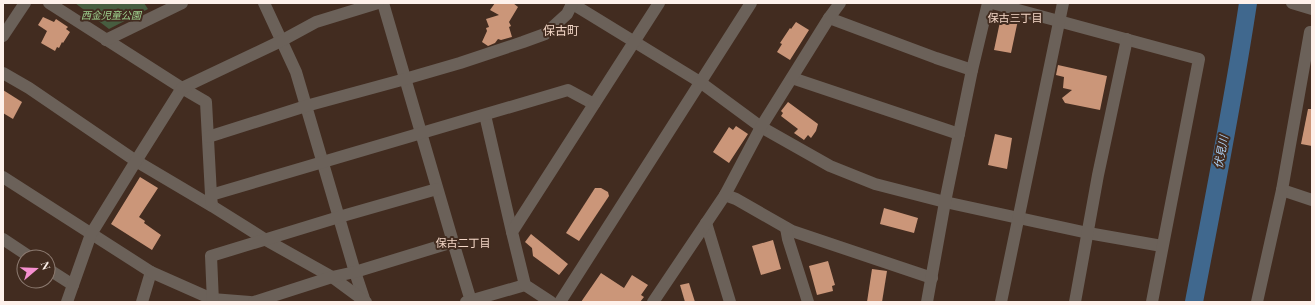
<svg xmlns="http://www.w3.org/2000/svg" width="1315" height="305" font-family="'Playfair Display','Noto Sans JP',serif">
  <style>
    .green { fill: #475d40 }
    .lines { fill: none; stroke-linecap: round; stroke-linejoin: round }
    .river { stroke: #40688e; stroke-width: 18 }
    .building { fill: #cb9679 }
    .minor { stroke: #6b6159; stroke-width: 12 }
    .labels { text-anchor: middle; stroke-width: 4; stroke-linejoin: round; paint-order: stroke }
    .park-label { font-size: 10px; font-style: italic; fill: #9fd28f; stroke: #422c20 }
    .neighbourhood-label { font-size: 11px; fill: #f4d7c7; stroke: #422c20 }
    .water-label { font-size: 11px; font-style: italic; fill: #abcff3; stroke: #422c20 }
    .quarter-label { font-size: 12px; fill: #f4d7c7; stroke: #422c20 }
  </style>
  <rect width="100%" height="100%" fill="#422c20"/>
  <polygon class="green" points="75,3 144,3 148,9 109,29"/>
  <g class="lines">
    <path class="river" d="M 1194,302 C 1213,202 1233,103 1248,3"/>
  </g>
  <g class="building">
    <polygon points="495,3 513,3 518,7 509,22 511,26 509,27 512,37 501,40 498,39 495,43 488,46 482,42 487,31 486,28 489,27 486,19 499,15 490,10"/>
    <polygon points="43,17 54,22 56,19 68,27 66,29 70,32 63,43 62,42 59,48 57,47 55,51 41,43 47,31 38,25"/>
    <polygon points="1001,17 1018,20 1011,53 994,50"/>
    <polygon points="796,22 809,30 790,60 777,52 782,44 780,43 790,28 791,29"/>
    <polygon points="1058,65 1107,76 1100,110 1065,103 1062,98 1072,90 1063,88 1064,77 1056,75"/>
    <polygon points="3,90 22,102 13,119 3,113"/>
    <polygon points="788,102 818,124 816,131 811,138 808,135 804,140 794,133 798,129 781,116 783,113 781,111"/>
    <polygon points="1308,109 1312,109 1312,146 1301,144"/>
    <polygon points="736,126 748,134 729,163 713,152 729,127 733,130"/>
    <polygon points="995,134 1012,138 1007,169 988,165"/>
    <polygon points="140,177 158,188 139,217 145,221 144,223 161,235 152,250 111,224"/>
    <polygon points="595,188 601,188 608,192 609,196 579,241 566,233"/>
    <polygon points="884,208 918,218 914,233 880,224"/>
    <polygon points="531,234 568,264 559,275 533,256 532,248 525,242"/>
    <polygon points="773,240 781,269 761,275 752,246"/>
    <polygon points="828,261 835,285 832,286 833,291 817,295 809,266"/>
    <polygon points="872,269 887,271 882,302 867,302"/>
    <polygon points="601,273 624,288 632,275 648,285 641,295 644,297 640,302 581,302"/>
    <polygon points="689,283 695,302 685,302 680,285"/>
  </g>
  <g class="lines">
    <g class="minor">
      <polyline points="49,3 182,88 206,102 211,195"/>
      <polyline points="264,3 296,72 355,272 365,302"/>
      <polyline points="383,3 453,242 471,301"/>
      <polyline points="571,3 700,82 761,127 830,166 875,184 945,202 1088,233 1162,246"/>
      <polyline points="992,3 1199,59 1152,302"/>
      <polyline points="1292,3 1312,9"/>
      <polyline points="829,18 936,58 972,70"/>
      <polyline points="3,36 25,3"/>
      <polyline points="106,40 182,3"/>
      <polyline points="3,73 29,88 136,161 212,206 266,240 332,277 366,302"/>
      <polyline points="792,78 959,134"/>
      <polyline points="485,115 512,232"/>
      <polyline points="208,137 306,106 398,81 460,63 523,42 545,34 567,14 572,4"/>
      <polyline points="3,177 151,272 142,302"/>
      <polyline points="1282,190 1312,200"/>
      <polyline points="725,195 736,199 792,231 932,278"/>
      <polyline points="212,206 211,195 568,90 594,104"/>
      <polyline points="706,223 730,302"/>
      <polyline points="786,228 788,239 808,302"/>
      <polyline points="3,239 30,257"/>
      <polyline points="48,269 73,285"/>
      <polyline points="151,272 212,299 250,302"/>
      <polyline points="67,302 91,234 136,161 182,88 281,41 316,22 378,3"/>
      <polyline points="213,302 211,256 339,217 437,189"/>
      <polyline points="254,302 332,277 355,272 453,242"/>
      <polyline points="466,302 525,285"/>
      <polyline points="551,302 525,285 512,232 659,3"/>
      <polyline points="560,302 751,3"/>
      <polyline points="653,302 725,195 761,127 829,18 840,3"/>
      <polyline points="927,302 945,202 972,70 988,3"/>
      <polyline points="1001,302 1063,3"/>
      <polyline points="1075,302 1098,175 1127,39"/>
      <polyline points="1257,302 1282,190 1310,32 1312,33"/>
    </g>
  </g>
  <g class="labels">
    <g class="park-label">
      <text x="111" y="19">西金児童公園</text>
    </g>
    <g class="neighbourhood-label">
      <text x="1015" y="22">保古三丁目</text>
      <text x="463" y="247">保古二丁目</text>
    </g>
    <g class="water-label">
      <text transform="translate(1221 152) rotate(-80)" y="4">伏見川</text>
    </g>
    <g class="quarter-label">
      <text x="561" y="35">保古町</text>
    </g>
  </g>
  <rect width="1315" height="305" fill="none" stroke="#fef1eb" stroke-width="8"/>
  <g transform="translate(36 269) rotate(71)"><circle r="19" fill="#422c20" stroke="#8d7b71"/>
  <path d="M0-3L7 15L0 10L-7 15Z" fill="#f690d0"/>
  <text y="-6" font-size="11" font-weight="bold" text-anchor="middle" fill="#fef1eb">N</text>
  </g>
</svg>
